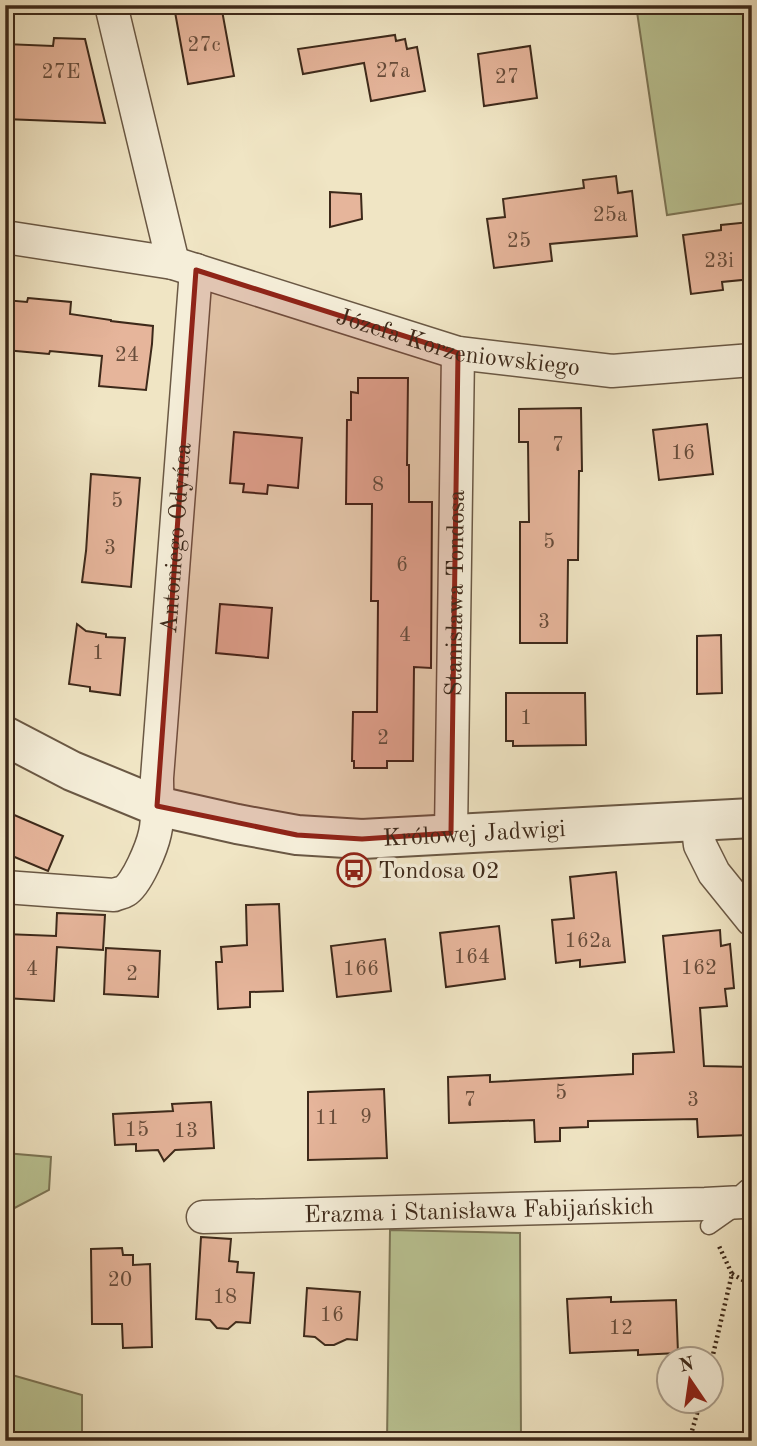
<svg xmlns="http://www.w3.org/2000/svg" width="757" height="1446" font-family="'Old Standard TT',serif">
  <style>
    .green { fill: #bac494; stroke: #7c7657; stroke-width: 2 }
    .building { fill: #e6b59b; stroke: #3d291a; stroke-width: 2 }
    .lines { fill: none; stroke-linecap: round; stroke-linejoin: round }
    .service-casing { stroke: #6a5844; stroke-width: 19 }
    .minor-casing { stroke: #6a5844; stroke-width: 35 }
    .tertiary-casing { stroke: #6a5844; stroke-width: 42 }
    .path { stroke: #3d291a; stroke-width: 4.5; stroke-dasharray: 2 3.5; stroke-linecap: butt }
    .service { stroke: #f5eed9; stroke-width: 16 }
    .minor { stroke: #f5eed9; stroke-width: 32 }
    .tertiary { stroke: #f5eed9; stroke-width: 38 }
    .marked { fill: #8f2418; fill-opacity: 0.2; stroke: #8f2418; stroke-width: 5; stroke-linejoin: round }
    .labels { text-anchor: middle; stroke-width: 7; stroke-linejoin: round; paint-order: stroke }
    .number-label { font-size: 21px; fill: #674c3a }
    .street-label { font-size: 24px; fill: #3d291a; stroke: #f5eed9 }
    .poi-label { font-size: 24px; fill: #3d291a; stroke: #f5eed9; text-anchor: start }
  </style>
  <rect width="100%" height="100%" fill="#f0e5c4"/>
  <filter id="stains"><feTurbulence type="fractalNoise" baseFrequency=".00286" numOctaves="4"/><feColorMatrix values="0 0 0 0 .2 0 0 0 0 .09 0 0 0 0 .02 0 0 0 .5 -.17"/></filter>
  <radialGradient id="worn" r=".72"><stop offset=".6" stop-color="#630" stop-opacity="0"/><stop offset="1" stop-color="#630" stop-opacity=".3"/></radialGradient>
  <g class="green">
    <polygon points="636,5 752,5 752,202 667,215"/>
    <polygon points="5,1153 51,1157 49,1190 5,1213"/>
    <polygon points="390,1230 520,1233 521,1441 387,1441"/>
    <polygon points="5,1373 82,1395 82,1436 105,1441 5,1441"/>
  </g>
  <g class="building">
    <polygon points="214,5 221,5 234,76 188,84 175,12"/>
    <polygon points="395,35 396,41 405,39 407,49 417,47 425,91 371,101 364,63 303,74 298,49"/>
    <polygon points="54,38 85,39 105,123 5,119 5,44 53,46"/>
    <polygon points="530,46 537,98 484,106 478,54"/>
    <polygon points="616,176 618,193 632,191 637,236 550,244 552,261 494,268 487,219 505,217 503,199 584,188 583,180"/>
    <polygon points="330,192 361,194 362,219 330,227"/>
    <polygon points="750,222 752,240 752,279 722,282 723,290 691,294 683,235 721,230 721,225"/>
    <polygon points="28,298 71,302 70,314 111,320 111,321 153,326 152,344 146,390 99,386 102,356 50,351 49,354 5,350 5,300 27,302"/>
    <polygon points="358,378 408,378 407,465 409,465 409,502 432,502 431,668 414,667 413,761 387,761 387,768 354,768 354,761 352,761 353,712 377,712 378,601 371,601 372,504 346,504 347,420 351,420 351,392 358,393"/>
    <polygon points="581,408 582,471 579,471 578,560 568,560 567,643 520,643 520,522 529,522 528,442 519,442 519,409"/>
    <polygon points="707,424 713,474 659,480 653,430"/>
    <polygon points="234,432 302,438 298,488 268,485 267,494 243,492 244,484 230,483"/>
    <polygon points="91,474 140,478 131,587 82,582 86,551 86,552"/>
    <polygon points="220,604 272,608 268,658 216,653"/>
    <polygon points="77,624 86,631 106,634 106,637 125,638 120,695 90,691 90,687 69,684"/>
    <polygon points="721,635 722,693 697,694 697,636"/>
    <polygon points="506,693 585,693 586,745 513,746 513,741 506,741"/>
    <polygon points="5,811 63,836 48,871 5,853"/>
    <polygon points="616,872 625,962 580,967 580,960 556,963 552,920 574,918 570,877"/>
    <polygon points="279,904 283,991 250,992 250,1007 218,1009 216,962 222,962 221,947 247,945 246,905"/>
    <polygon points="57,913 105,915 103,950 57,947 54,1001 5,998 5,934 56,936"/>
    <polygon points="499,926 505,979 446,987 440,933"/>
    <polygon points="720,930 721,946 730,944 734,988 725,989 727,1006 700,1008 704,1066 751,1067 752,1118 748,1118 748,1135 698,1137 697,1119 588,1121 588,1127 560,1128 560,1141 535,1142 534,1120 449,1123 448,1077 490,1075 490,1082 633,1074 633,1054 674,1052 663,936"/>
    <polygon points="385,939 391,991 337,997 331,946"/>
    <polygon points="106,948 160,951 158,997 104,994"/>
    <polygon points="384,1089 387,1158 308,1160 308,1092"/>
    <polygon points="211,1102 214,1148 175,1150 164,1161 158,1150 136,1151 136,1144 115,1145 113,1114 173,1111 172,1104"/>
    <polygon points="201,1237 231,1239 229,1261 238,1262 237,1272 254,1273 250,1323 236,1322 228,1329 217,1328 210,1320 196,1319"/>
    <polygon points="122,1248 123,1255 133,1255 133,1265 150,1264 152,1347 123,1348 122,1324 92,1324 91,1249"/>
    <polygon points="307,1288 360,1292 357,1340 347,1339 334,1345 325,1345 315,1337 304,1336"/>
    <polygon points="611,1297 611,1302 676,1300 678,1353 638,1355 638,1350 570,1353 567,1299"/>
  </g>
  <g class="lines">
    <defs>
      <polyline id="service" points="709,1226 736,1207"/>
      <g id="minor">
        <polyline points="111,5 173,263"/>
        <path id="s1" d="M 5,237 L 173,263 L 458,353 L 612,371 L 752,360"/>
        <polyline points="697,821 700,845 714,873 752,920"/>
        <path id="s2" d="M 451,833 L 458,353"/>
        <path id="s3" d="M 5,887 L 114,895 C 118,893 122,893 125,891 C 137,884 152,847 155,833 C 159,816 157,796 157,778 L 196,270"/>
        <path id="s4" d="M 203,1217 L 705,1204 L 743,1202 L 752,1194"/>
      </g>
      <g id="tertiary">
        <path id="s5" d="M 5,736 L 72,771 L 157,806 L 237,824 L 297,835 L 362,839 L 752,818"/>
      </g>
    </defs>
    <use href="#service" class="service-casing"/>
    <use href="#minor" class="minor-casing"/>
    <use href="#tertiary" class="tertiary-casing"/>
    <g class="path">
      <polyline points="732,1274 752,1285"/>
      <polyline points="712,1359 732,1274 719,1246"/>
      <polyline points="689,1441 701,1400"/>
    </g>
    <use href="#service" class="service"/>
    <use href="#minor" class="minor"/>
    <use href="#tertiary" class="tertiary"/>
  </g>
  <path class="marked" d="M 196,270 L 458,353 L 451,833 L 362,839 L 297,835 L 157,806 Z"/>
  <defs>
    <symbol id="bus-ring" viewBox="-11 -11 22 22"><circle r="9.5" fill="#f5eed9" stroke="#8f2418" stroke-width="1.5"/><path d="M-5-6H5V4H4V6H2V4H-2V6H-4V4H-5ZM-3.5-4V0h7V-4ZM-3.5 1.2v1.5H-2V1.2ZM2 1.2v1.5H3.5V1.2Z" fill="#8f2418"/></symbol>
  </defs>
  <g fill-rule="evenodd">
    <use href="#bus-ring" x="335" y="851" width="38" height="38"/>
  </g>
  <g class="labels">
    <g class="number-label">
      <text x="204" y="51">27c</text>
      <text x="393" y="77">27a</text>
      <text x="61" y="78">27E</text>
      <text x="507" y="83">27</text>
      <text x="610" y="221">25a</text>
      <text x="519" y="247">25</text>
      <text x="719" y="267">23i</text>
      <text x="127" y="361">24</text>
      <text x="558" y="451">7</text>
      <text x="683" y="459">16</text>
      <text x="378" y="491">8</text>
      <text x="117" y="507">5</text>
      <text x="549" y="548">5</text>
      <text x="110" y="554">3</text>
      <text x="402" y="571">6</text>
      <text x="544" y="628">3</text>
      <text x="405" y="641">4</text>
      <text x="98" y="659">1</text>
      <text x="526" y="724">1</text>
      <text x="383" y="744">2</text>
      <text x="588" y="947">162a</text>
      <text x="472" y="963">164</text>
      <text x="699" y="974">162</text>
      <text x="32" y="975">4</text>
      <text x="361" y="975">166</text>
      <text x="132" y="980">2</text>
      <text x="561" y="1099">5</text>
      <text x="470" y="1106">7</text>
      <text x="693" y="1106">3</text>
      <text x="366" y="1123">9</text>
      <text x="327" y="1124">11</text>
      <text x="137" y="1136">15</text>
      <text x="186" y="1137">13</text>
      <text x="120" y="1286">20</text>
      <text x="225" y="1303">18</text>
      <text x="332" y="1321">16</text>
      <text x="621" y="1334">12</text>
    </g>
    <g class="street-label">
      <text dy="8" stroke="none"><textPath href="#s1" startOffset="467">Józefa Korzeniowskiego</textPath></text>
      <text dy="8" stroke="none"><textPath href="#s3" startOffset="483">Antoniego Odyńca</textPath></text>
      <text dy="8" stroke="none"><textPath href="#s2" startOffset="240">Stanisława Tondosa</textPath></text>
      <text dy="8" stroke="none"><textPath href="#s5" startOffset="488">Królowej Jadwigi</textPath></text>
      <text dy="8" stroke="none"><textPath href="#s4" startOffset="276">Erazma i Stanisława Fabijańskich</textPath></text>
    </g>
    <g class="poi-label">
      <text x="378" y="878">Tondosa 02</text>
    </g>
  </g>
  <rect width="757" height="1446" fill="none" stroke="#f0e5c4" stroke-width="28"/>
  <rect x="7" y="7" width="743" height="1432" fill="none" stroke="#3d291a" stroke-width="3.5"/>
  <rect x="14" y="14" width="729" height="1418" fill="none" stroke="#3d291a" stroke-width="2"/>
  <g transform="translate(690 1380) rotate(347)"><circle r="33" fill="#f5eed9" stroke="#ab9f8d" stroke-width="2"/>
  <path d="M0-5L12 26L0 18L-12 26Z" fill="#8f2418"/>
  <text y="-10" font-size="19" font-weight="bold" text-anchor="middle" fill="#3d291a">N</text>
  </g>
  <rect width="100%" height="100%" filter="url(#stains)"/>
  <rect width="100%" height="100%" fill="url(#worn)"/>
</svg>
